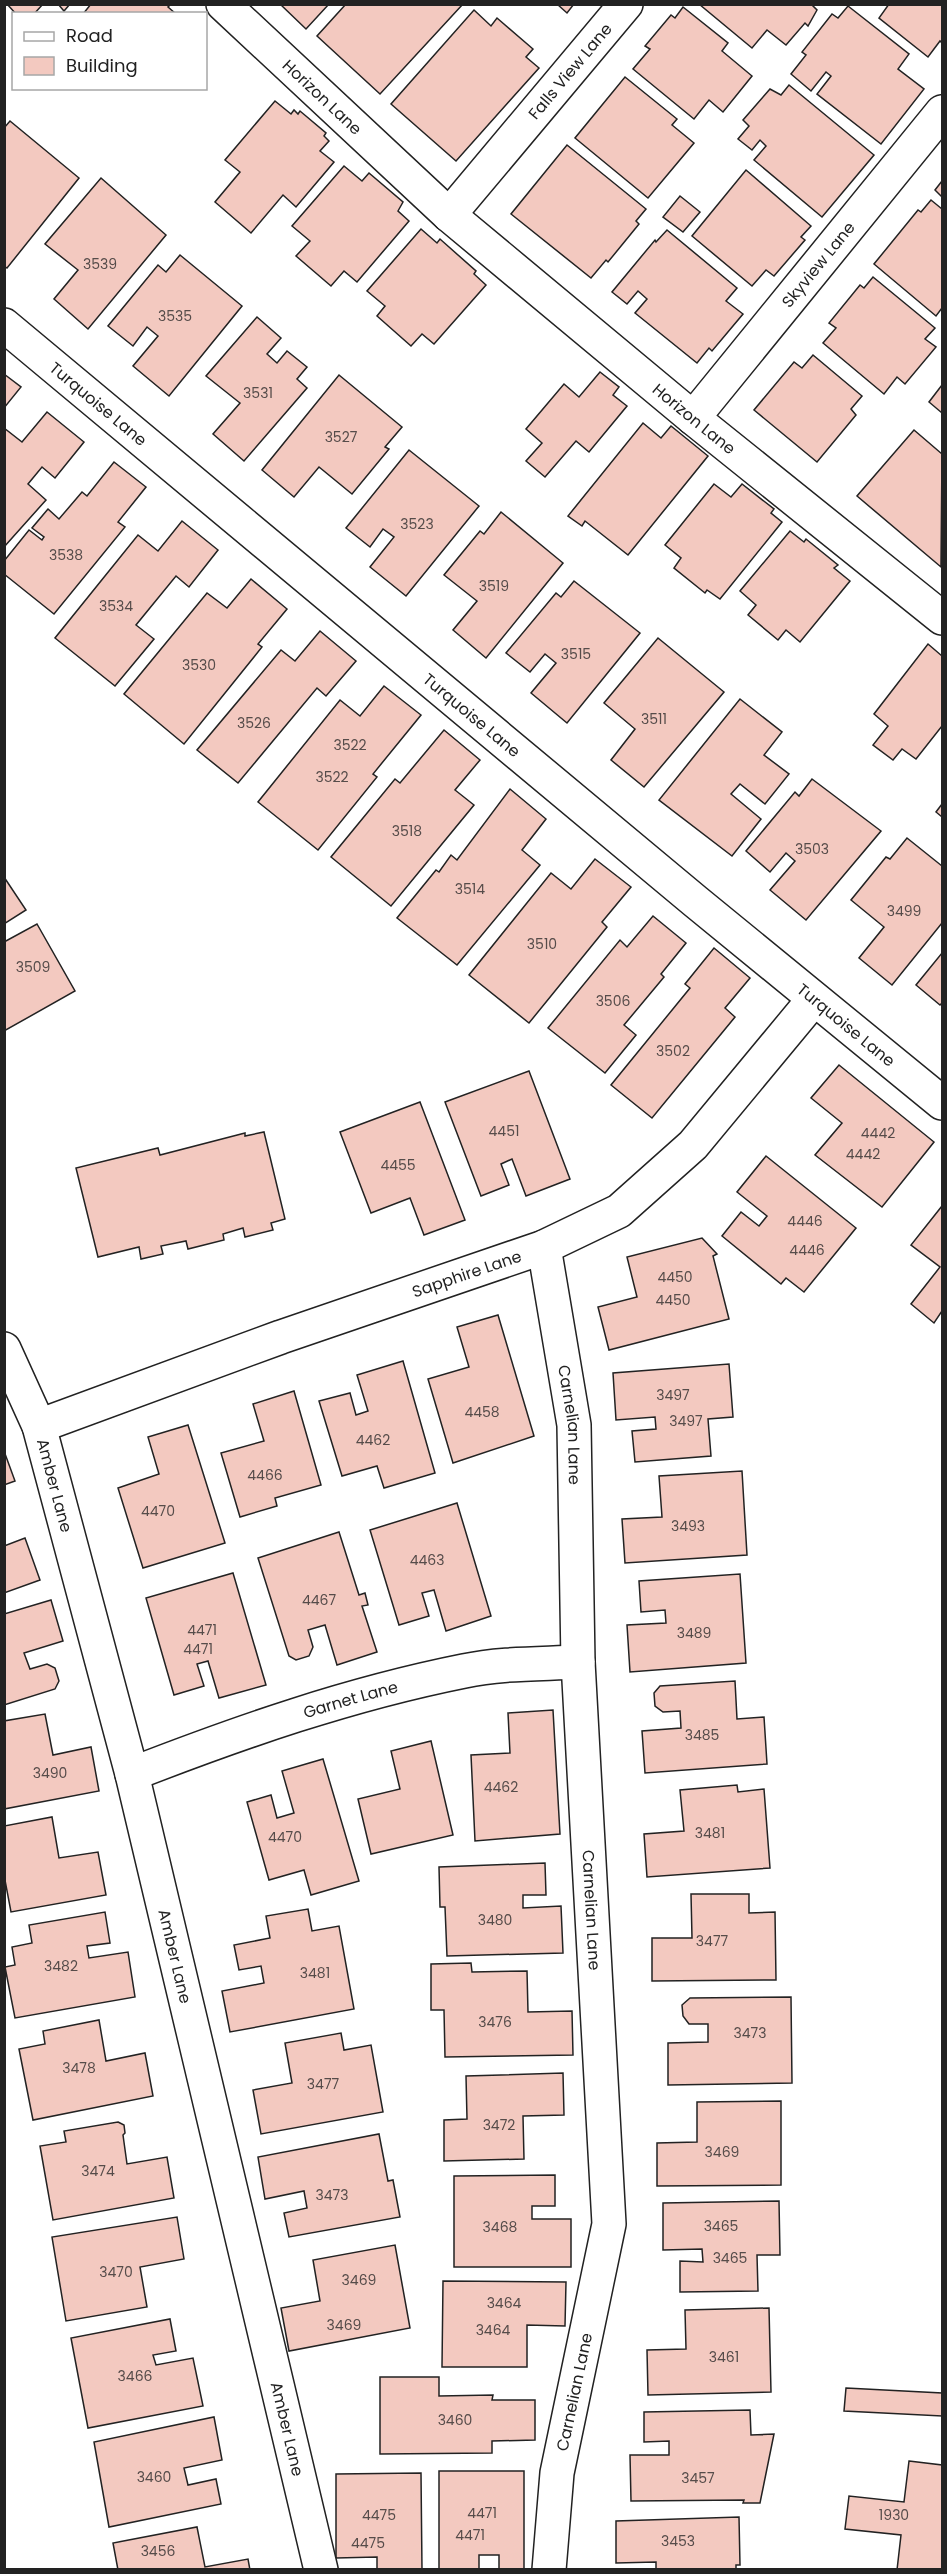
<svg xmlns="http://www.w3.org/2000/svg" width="947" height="2574" font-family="Poppins,sans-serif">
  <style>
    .building { fill: #f3c9c0; stroke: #222; stroke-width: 1.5 }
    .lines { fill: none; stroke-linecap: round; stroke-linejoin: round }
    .street-casing { stroke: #222; stroke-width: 36 }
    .street { stroke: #fff; stroke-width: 33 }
    .labels { text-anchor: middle; stroke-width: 4.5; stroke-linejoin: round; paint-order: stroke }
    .number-label { font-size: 14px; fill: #564c4a }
    .street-label { font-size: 16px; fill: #222; stroke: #fff }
  </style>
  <rect width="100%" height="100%" fill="#fff"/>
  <g class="building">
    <polygon points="7,4 43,4 34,14 16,14"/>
    <polygon points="58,4 70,4 64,11"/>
    <polygon points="91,4 171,4 168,7 176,14 83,14"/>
    <polygon points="280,4 329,4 306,29"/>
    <polygon points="346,4 463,4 380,94 317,36"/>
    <polygon points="557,4 574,4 567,13"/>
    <polygon points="699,4 811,4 817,10 808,26 805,23 786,45 767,30 752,48"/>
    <polygon points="889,4 942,4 942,43 940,41 928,57 879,18"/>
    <polygon points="848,6 909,54 898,69 924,89 881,144 817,94 831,76 826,72 811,91 791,74 806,55 802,52 832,14 838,18"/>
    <polygon points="683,7 728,43 722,51 752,76 723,112 709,100 694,119 633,69 650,49 645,46 671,15 675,18"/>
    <polygon points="474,10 491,26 497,18 533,49 526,57 539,68 456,161 391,104"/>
    <polygon points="625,77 677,119 672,125 694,143 648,198 575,138"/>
    <polygon points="789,85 874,155 822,217 754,160 766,146 760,140 752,150 738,139 749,126 743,120 770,89 781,95"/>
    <polygon points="275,101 291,114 294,110 298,114 300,111 326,133 324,136 329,141 320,151 334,162 296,207 283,195 251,233 215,202 240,172 225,160"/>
    <polygon points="10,121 79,178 7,268 4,266 4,128"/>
    <polygon points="567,145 646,209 636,221 639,224 608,262 606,260 591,278 511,214"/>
    <polygon points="344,166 362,181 369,173 403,202 398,211 409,221 357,282 344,271 331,286 296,256 310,241 292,226"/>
    <polygon points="746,170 811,226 801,237 805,240 774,276 766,270 752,286 692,236"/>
    <polygon points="101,178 166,235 88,329 54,299 78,270 45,244"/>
    <polygon points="942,181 942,197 935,190"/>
    <polygon points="680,196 700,212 683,232 663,217"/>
    <polygon points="931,200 942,209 942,308 936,316 874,264 918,210 921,212"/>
    <polygon points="421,229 437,243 440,239 476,271 474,274 486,285 434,344 422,334 411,346 377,316 385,306 367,291"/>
    <polygon points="667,230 737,288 726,301 743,314 712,351 709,348 697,363 635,313 647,299 638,291 627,304 612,292 655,240 656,242"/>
    <polygon points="180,255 242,306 169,396 133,366 158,336 147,327 133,346 108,326 158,265 166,272"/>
    <polygon points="873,277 935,328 925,339 936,347 905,384 897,377 884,394 823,343 836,328 829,323 860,285 864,288"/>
    <polygon points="257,317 281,338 267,354 277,363 287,351 307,367 297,379 307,388 244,461 213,434 240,403 206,376"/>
    <polygon points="813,355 862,396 851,409 856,415 817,462 754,410 794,362 802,368"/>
    <polygon points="600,372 619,387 613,395 627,406 589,452 576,441 545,477 526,461 542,443 526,429 564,384 579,397"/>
    <polygon points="4,374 21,387 4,408"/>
    <polygon points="339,375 402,427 385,447 389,449 352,494 319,467 294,497 262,470"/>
    <polygon points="942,385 942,413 929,402"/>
    <polygon points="47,412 84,442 55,478 42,467 28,484 46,500 4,547 4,428 22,442"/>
    <polygon points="643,423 661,438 671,426 708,456 628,555 585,521 582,526 568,516"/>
    <polygon points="914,430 942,454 941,567 857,496"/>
    <polygon points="409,450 479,506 406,596 370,567 394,537 383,529 370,547 346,528"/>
    <polygon points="114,462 146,487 118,522 125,527 54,614 4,574 4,561 29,530 42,540 44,537 32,528 48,509 59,519 82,492 87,496"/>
    <polygon points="714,484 731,497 742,484 774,509 771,513 782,522 720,599 707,590 705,593 674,568 681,558 665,545"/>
    <polygon points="501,512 563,563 486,658 453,630 477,601 444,575 480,531 484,534"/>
    <polygon points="182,521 218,550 189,587 176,576 136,625 154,639 115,686 55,638 138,535 158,551"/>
    <polygon points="790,531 804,542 806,539 838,565 834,568 850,581 800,642 786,630 778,640 748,615 756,605 740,591"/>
    <polygon points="251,579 287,609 258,644 262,647 184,744 124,694 207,593 227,608"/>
    <polygon points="574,581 640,633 567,723 531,693 556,663 545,654 530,672 506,653 556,593 561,597"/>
    <polygon points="320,631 356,661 326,696 317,688 238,783 197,750 281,650 295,661"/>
    <polygon points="658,638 724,692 644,787 611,760 635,729 604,703"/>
    <polygon points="928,644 942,656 942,726 916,759 902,749 893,760 873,745 888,726 874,714"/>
    <polygon points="384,686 421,715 373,774 377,777 318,850 258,802 340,700 360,716"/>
    <polygon points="740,699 782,732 764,755 789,774 765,804 740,784 731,794 761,819 732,856 659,800"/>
    <polygon points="444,730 480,760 455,790 474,805 391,906 331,857 395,779 400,783"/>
    <polygon points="812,779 881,831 806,920 770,890 795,861 786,853 770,872 746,851 795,792 799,796"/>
    <polygon points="510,789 546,819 522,850 540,865 457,965 397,918 436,870 439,872 451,855 457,860"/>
    <polygon points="942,804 942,817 936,812"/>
    <polygon points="907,838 942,866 942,923 892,985 859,958 884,927 851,900 886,857 890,859"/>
    <polygon points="595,859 631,887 602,922 607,927 529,1023 469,975 551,873 571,889"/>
    <polygon points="4,877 26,910 4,924"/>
    <polygon points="653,916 686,943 661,974 664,977 624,1025 636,1035 605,1073 548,1028 620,940 627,947"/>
    <polygon points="37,924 75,991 4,1031 4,942"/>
    <polygon points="714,948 750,978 725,1008 735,1017 652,1118 611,1085 690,988 685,984"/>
    <polygon points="942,953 942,1003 940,1005 916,985"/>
    <polygon points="839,1065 934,1142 882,1207 815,1155 842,1123 811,1098"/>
    <polygon points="529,1071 570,1179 526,1196 512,1159 501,1164 509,1185 481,1196 445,1102"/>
    <polygon points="420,1102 465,1220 424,1235 410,1198 371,1213 340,1132"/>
    <polygon points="264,1132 285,1219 271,1223 273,1230 245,1237 243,1228 223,1234 224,1240 188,1249 186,1241 161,1246 163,1254 141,1259 139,1247 98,1257 76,1168 158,1148 160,1155 245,1133 245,1136"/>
    <polygon points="766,1156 856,1228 804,1292 786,1278 781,1284 722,1236 741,1212 759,1226 767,1216 737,1192"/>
    <polygon points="942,1206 942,1311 934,1323 911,1304 940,1267 911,1245"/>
    <polygon points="702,1238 717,1254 713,1256 729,1319 609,1350 598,1307 637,1297 627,1257"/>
    <polygon points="498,1315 534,1436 453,1463 428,1379 469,1367 457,1327"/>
    <polygon points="403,1361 435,1473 384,1488 377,1466 342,1476 319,1401 350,1393 356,1415 368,1411 357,1375"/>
    <polygon points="729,1364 733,1417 708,1419 711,1456 635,1462 632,1431 656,1429 655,1417 616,1420 613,1373"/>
    <polygon points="294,1391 321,1485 275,1498 277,1506 240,1517 221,1453 264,1441 253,1404"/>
    <polygon points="188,1425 225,1543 143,1568 118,1488 159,1474 148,1437"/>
    <polygon points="4,1451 15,1481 4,1485"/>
    <polygon points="742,1471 747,1555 625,1563 622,1519 662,1517 659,1476"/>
    <polygon points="457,1503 491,1616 446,1631 434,1590 422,1593 429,1616 399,1625 370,1530"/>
    <polygon points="339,1532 359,1595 365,1593 368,1605 362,1606 377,1652 337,1665 325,1625 308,1630 313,1647 309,1656 296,1660 289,1656 258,1558"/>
    <polygon points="25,1538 40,1580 4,1593 4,1546"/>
    <polygon points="233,1573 266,1685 219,1698 208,1661 197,1664 204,1686 174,1695 146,1598"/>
    <polygon points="740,1574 746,1663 630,1672 627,1625 666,1623 665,1610 641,1612 639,1581"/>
    <polygon points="51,1600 63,1641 24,1653 30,1669 47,1664 55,1668 59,1681 55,1689 4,1705 4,1614"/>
    <polygon points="735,1681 737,1719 764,1717 767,1764 645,1773 642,1731 681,1728 680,1711 663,1712 655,1706 654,1693 660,1686"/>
    <polygon points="553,1710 560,1834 475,1841 471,1755 510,1753 508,1713"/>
    <polygon points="45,1714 53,1755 91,1747 99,1791 4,1809 4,1721"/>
    <polygon points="431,1741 453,1835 371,1854 358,1799 400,1789 391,1751"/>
    <polygon points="323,1759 359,1881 311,1895 304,1870 269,1880 247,1802 271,1795 277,1818 294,1813 282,1771"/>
    <polygon points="737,1785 738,1792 764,1789 770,1868 647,1877 644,1834 684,1831 680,1790"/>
    <polygon points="52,1817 59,1858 98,1852 106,1895 11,1912 4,1875 4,1826"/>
    <polygon points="545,1863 546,1895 523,1895 523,1908 561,1906 563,1953 447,1956 445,1907 440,1907 439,1867"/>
    <polygon points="691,1894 749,1894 749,1913 775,1912 776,1980 652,1981 652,1938 692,1938"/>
    <polygon points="308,1909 312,1931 339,1926 354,2009 230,2032 222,1991 264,1983 261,1966 239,1970 234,1945 270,1938 266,1916"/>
    <polygon points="105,1912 110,1943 87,1946 89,1958 128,1952 135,1997 15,2018 5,1967 15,1965 12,1947 32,1943 29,1925"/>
    <polygon points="471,1963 472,1972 527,1971 528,2012 572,2011 573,2055 445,2057 444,2010 431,2010 431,1964"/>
    <polygon points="791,1997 792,2083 668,2085 668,2043 708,2042 708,2024 689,2024 683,2016 682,2005 690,1998"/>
    <polygon points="99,2020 106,2061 145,2053 153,2096 33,2120 19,2049 45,2044 43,2031"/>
    <polygon points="341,2033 344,2050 371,2045 383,2112 261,2134 253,2090 292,2083 285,2043"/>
    <polygon points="563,2073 564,2115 523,2116 524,2159 444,2161 444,2120 467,2119 466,2076"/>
    <polygon points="781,2101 781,2185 657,2186 657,2143 697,2142 697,2102"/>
    <polygon points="118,2122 124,2125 125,2133 123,2135 127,2164 167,2157 174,2198 53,2220 40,2146 66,2142 64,2131"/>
    <polygon points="379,2134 388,2181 393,2180 400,2217 289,2237 284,2213 307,2208 304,2191 265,2199 258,2157"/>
    <polygon points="555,2175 555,2206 532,2206 532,2219 571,2219 571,2267 454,2267 454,2176"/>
    <polygon points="779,2201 780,2255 757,2255 758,2291 680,2292 680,2261 703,2262 702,2249 663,2250 663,2203"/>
    <polygon points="177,2217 184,2259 140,2267 147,2307 66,2321 52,2237"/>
    <polygon points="395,2245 410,2328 289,2351 281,2308 320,2301 313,2260"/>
    <polygon points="443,2281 566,2282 565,2326 527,2325 527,2367 442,2367"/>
    <polygon points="769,2308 771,2392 648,2395 647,2350 686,2349 685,2310"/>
    <polygon points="170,2319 176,2351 153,2355 156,2365 193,2358 203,2406 88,2428 71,2338"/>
    <polygon points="380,2377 439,2377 439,2396 493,2395 492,2400 535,2400 535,2440 492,2441 492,2453 380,2454"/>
    <polygon points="846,2388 942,2393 942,2416 844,2411"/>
    <polygon points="750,2410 751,2435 774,2434 760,2503 743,2503 744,2500 631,2501 630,2455 669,2455 669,2441 644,2442 644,2412"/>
    <polygon points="214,2417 222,2460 184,2468 188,2485 216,2479 221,2504 109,2527 94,2442"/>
    <polygon points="909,2461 942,2465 942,2570 897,2570 901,2535 845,2529 849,2496 904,2502"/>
    <polygon points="439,2471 524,2471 524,2570 499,2570 499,2555 479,2555 479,2570 439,2570"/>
    <polygon points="421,2473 422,2570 377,2570 377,2557 336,2558 336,2474"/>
    <polygon points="739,2517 740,2565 736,2565 736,2570 656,2570 656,2562 616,2563 616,2521"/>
    <polygon points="197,2527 205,2567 248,2559 250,2570 118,2570 113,2543"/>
  </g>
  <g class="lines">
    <defs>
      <g id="street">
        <path id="s1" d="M 223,4 L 449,215 L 693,418 L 942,618"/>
        <path id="s2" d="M 449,215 L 626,4"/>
        <path id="s3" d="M 4,325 L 695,901 L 942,1103"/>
        <path id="s4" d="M 693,418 L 942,112"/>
        <path id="s5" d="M 544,1247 L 574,1425 L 578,1662 L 609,2224 L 557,2473 L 549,2570"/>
        <path id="s6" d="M 4,1349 L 39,1426 L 132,1774 L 321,2570"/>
        <path id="s7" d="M 39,1426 L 281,1337 L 544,1247 L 619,1211 L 693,1145 L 814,999"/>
        <path id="s8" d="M 132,1774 C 240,1732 349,1694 464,1671 C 501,1663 541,1664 578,1662"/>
      </g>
    </defs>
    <use href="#street" class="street-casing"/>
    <use href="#street" class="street"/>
  </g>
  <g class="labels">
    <g class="number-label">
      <text x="100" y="269">3539</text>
      <text x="175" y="321">3535</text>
      <text x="258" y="398">3531</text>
      <text x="341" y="442">3527</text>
      <text x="417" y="529">3523</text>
      <text x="66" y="560">3538</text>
      <text x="494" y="591">3519</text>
      <text x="116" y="611">3534</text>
      <text x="576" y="659">3515</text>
      <text x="199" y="670">3530</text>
      <text x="654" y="724">3511</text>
      <text x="254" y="728">3526</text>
      <text x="350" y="750">3522</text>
      <text x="332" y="782">3522</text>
      <text x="407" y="836">3518</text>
      <text x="812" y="854">3503</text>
      <text x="470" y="894">3514</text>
      <text x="904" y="916">3499</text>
      <text x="542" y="949">3510</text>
      <text x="33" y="972">3509</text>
      <text x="613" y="1006">3506</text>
      <text x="673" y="1056">3502</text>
      <text x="504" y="1136">4451</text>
      <text x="878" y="1138">4442</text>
      <text x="863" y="1159">4442</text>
      <text x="398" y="1170">4455</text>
      <text x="805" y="1226">4446</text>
      <text x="807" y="1255">4446</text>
      <text x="675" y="1282">4450</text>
      <text x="673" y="1305">4450</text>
      <text x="673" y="1400">3497</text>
      <text x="482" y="1417">4458</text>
      <text x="686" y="1426">3497</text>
      <text x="373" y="1445">4462</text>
      <text x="265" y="1480">4466</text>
      <text x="158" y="1516">4470</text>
      <text x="688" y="1531">3493</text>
      <text x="427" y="1565">4463</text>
      <text x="319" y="1605">4467</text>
      <text x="202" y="1635">4471</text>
      <text x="694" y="1638">3489</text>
      <text x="198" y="1654">4471</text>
      <text x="702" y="1740">3485</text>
      <text x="50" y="1778">3490</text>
      <text x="501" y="1792">4462</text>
      <text x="710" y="1838">3481</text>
      <text x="285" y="1842">4470</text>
      <text x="495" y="1925">3480</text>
      <text x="712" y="1946">3477</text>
      <text x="61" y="1971">3482</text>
      <text x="315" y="1978">3481</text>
      <text x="495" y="2027">3476</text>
      <text x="750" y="2038">3473</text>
      <text x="79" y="2073">3478</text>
      <text x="323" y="2089">3477</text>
      <text x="499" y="2130">3472</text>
      <text x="722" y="2157">3469</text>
      <text x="98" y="2176">3474</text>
      <text x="332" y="2200">3473</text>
      <text x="721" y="2231">3465</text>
      <text x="500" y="2232">3468</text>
      <text x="730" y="2263">3465</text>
      <text x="116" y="2277">3470</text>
      <text x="359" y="2285">3469</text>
      <text x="504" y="2308">3464</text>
      <text x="344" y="2330">3469</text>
      <text x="493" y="2335">3464</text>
      <text x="724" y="2362">3461</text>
      <text x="135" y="2381">3466</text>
      <text x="455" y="2425">3460</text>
      <text x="154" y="2482">3460</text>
      <text x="698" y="2483">3457</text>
      <text x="482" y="2518">4471</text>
      <text x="379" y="2520">4475</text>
      <text x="894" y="2520">1930</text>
      <text x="470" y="2540">4471</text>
      <text x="678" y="2546">3453</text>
      <text x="368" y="2548">4475</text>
      <text x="158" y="2556">3456</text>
    </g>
    <g class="street-label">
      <text dy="6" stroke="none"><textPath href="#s2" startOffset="188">Falls View Lane</textPath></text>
      <text dy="6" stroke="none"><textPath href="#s1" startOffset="136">Horizon Lane</textPath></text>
      <text dy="6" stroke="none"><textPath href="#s4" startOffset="198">Skyview Lane</textPath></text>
      <text dy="6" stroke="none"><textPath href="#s3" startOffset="123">Turquoise Lane</textPath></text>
      <text dy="6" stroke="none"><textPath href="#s1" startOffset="628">Horizon Lane</textPath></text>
      <text dy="6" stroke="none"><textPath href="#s3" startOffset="609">Turquoise Lane</textPath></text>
      <text dy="6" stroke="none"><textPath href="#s3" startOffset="1095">Turquoise Lane</textPath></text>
      <text dy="6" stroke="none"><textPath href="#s7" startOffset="454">Sapphire Lane</textPath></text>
      <text dy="6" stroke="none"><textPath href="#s5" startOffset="180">Carnelian Lane</textPath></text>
      <text dy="6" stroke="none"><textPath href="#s6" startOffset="146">Amber Lane</textPath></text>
      <text dy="6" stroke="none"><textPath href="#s8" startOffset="231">Garnet Lane</textPath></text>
      <text dy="6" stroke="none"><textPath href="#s5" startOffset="666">Carnelian Lane</textPath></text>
      <text dy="6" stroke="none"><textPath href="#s6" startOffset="632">Amber Lane</textPath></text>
      <text transform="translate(574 2392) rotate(-78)" y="6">Carnelian Lane</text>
      <text dy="6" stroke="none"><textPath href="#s6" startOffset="1118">Amber Lane</textPath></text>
    </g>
  </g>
  <rect width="947" height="2574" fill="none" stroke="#222222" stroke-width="12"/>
  <rect x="12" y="12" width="195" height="78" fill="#ffffff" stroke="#a7a7a7" stroke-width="1.5"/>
  <rect x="24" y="32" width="30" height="9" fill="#ffffff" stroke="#a7a7a7" stroke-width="1.5"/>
  <text x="66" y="42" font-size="18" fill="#222222">Road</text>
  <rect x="24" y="57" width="30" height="18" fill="#f3c9c0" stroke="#a7a7a7" stroke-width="1.5"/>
  <text x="66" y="72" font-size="18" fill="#222222">Building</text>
</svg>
